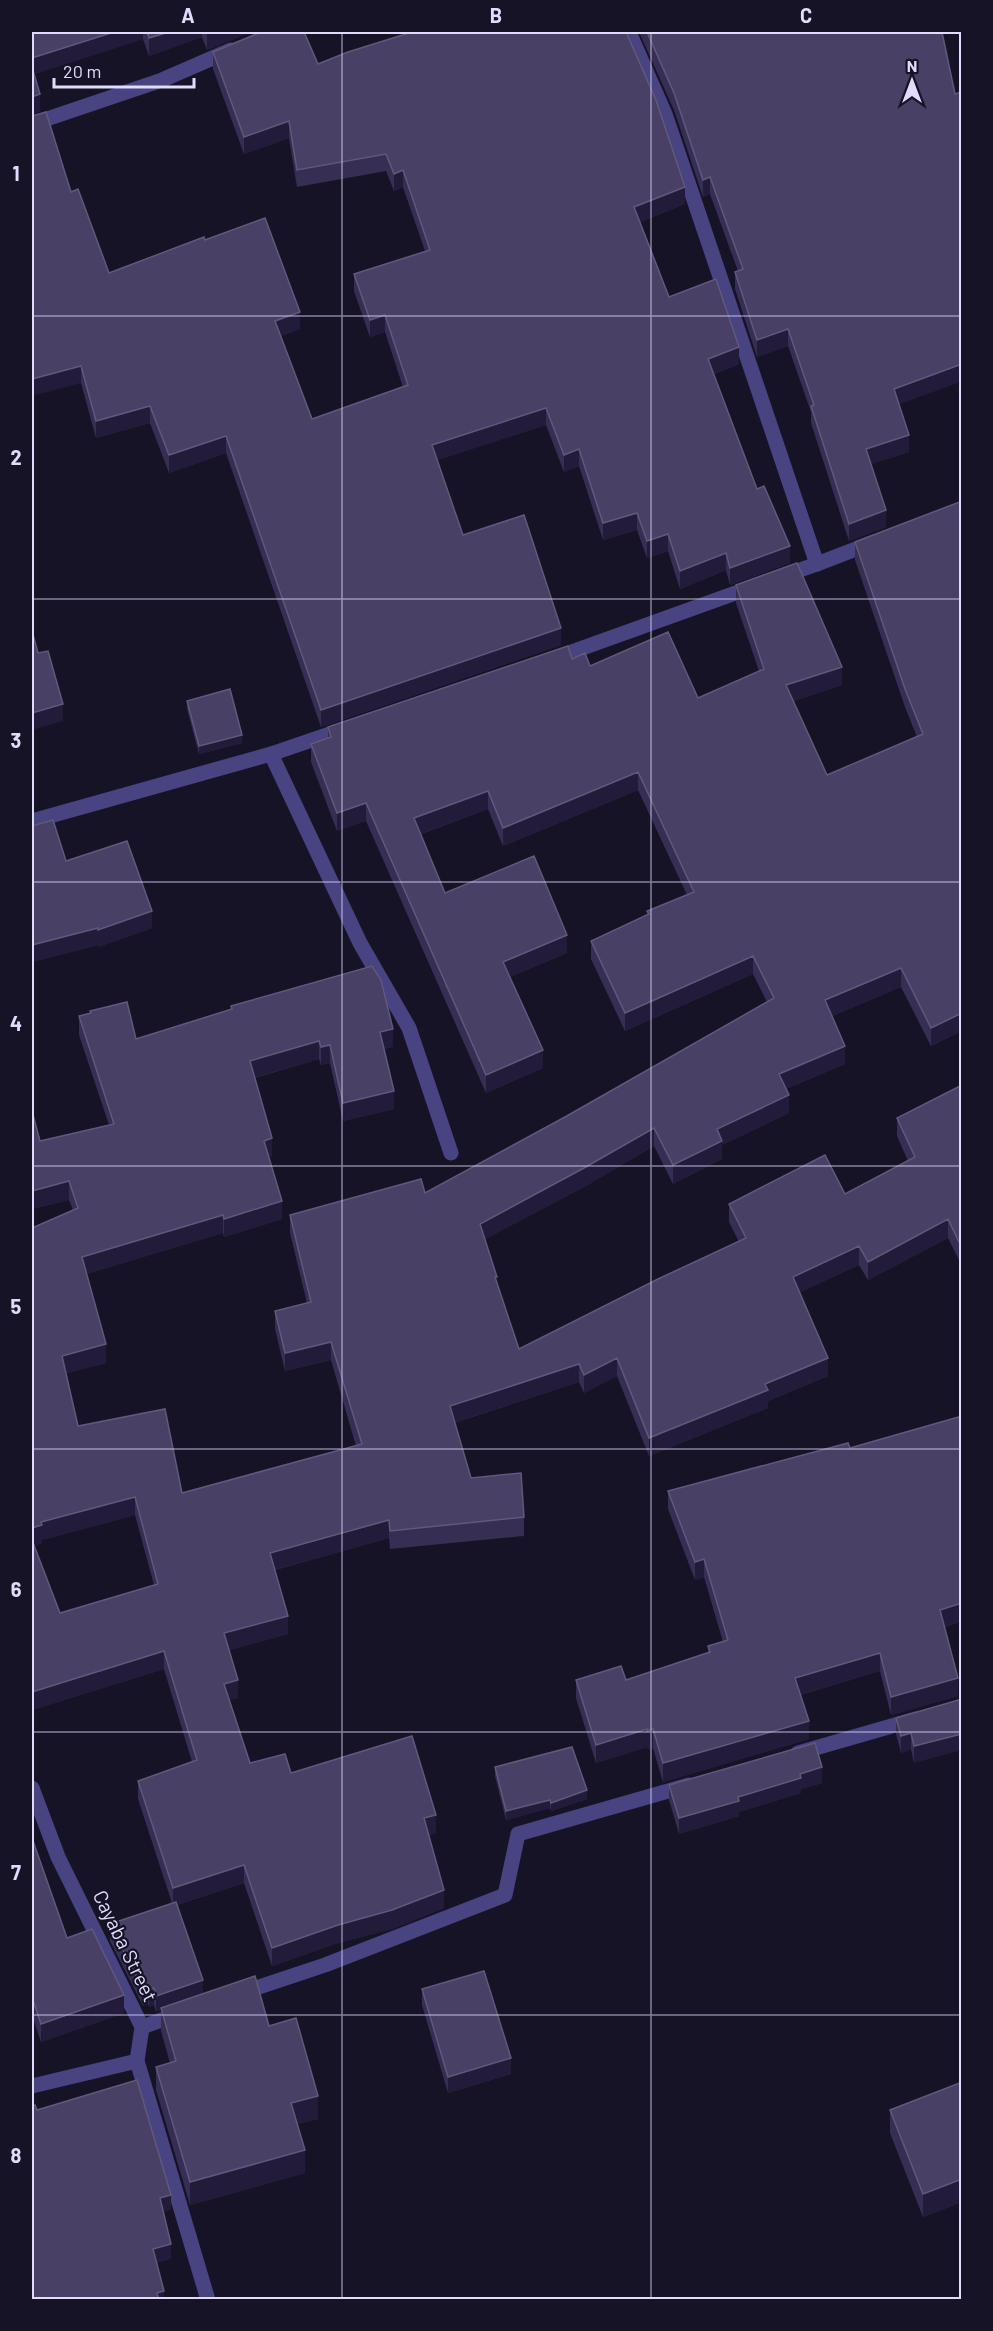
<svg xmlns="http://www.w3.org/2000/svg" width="993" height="2331" font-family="Barlow,sans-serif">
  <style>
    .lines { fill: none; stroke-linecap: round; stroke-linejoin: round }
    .minor { stroke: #484381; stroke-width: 15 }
    .wall { fill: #372e53; fill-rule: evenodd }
    .shaded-wall { fill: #221b3a }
    .building { fill: #494165; stroke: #61597c; stroke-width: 1.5 }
    .grid { fill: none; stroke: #e1dcfb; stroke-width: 1.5; stroke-opacity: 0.55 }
    .labels { text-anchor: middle; stroke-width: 4.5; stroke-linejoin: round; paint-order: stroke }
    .street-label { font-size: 20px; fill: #e1dcfb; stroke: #171327 }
    .neatline { fill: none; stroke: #e1dcfb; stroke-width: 2 }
    .grid-label { font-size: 20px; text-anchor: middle; font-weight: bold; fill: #e1dcfb }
  </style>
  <rect width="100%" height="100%" fill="#171327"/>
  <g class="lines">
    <g class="minor">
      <polyline points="629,32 665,114 817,564 780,577"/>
      <polyline points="32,124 162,80 231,50"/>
      <polyline points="817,564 874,542"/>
      <polyline points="552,659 755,586"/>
      <polyline points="271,754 360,943 409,1028 451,1153"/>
      <polyline points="32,821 271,754 347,728"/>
      <polyline points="798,1753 916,1719"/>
      <polyline points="32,1788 58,1857 142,2027 137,2061 208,2300"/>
      <polyline points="241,1993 325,1965 505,1895 518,1834 689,1785"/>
      <polyline points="142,2027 178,2014"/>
      <polyline points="32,2086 137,2061"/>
    </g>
  </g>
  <g class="wall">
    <polygon points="32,32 251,32 207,50 202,37 149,56 143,39 34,74 40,111 32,115"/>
    <polygon points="639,32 942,32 955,94 962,92 962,381 899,404 909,452 871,464 886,527 849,541 811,423 811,412 788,346 757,357 735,289 735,272 738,271 710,194 703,197 674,110"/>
    <polygon points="213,52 318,64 685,204 640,222 669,297 739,364 714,374 757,489 790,563 730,585 726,570 680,589 668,551 647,558 637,530 603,540 579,466 564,472 546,425 437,460 463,535 561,645 321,727 226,453 169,473 150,423 96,438 81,383 71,192 109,273 205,240 300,329 281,336 312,419 403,387 385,332 370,337 354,291 354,274 425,251 403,187 394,191 386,171 297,187 289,138 244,154 213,69"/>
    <path d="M 962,501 L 962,1031 L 931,1046 L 901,987 L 832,1016 L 845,1064 L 786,1089 L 789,1113 L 722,1145 L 722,1159 L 673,1184 L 654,1146 L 584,1187 L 485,1239 L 497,1284 L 519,1349 L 739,1242 L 729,1222 L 729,1204 L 845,1194 L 908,1161 L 897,1136 L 897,1118 L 962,1085 L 959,1260 L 948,1238 L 868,1280 L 859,1265 L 800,1292 L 828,1376 L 768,1401 L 768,1408 L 649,1456 L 617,1376 L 584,1393 L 579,1382 L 454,1423 L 471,1478 L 524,1517 L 524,1536 L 390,1549 L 389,1538 L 275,1570 L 288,1634 L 229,1650 L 238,1698 L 229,1700 L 250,1763 L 291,1773 L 436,1833 L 429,1835 L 444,1908 L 392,1929 L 338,1943 L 272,1966 L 244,1883 L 177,1905 L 203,1994 L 269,2026 L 318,2119 L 297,2124 L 305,2173 L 190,2205 L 156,2090 L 156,2067 L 170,2063 L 161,2031 L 161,2010 L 156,2012 L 154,2005 L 149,2007 L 148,2004 L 143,2006 L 110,1941 L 110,1924 L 172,1903 L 138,1799 L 138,1781 L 192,1762 L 164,1669 L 32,1710 L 32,1228 L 73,1210 L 69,1200 L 32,1209 L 32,1111 L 40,1141 L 109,1125 L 79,1035 L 79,1016 L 136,1039 L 231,1009 L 231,1006 L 393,1047 L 384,1049 L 394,1109 L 343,1121 L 330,1063 L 321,1065 L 319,1059 L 255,1078 L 272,1156 L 269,1157 L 282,1219 L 224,1237 L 223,1233 L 86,1274 L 106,1363 L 66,1373 L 78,1426 L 182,1493 L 356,1446 L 331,1360 L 285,1371 L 275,1329 L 275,1311 L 307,1303 L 290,1233 L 290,1215 L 425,1193 L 565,1117 L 767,1002 L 753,974 L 625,1031 L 591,959 L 591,941 L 647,915 L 647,911 L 687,895 L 638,790 L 503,846 L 488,809 L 421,834 L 445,893 L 567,953 L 510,977 L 543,1068 L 486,1093 L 366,821 L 337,831 L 311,762 L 311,744 L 328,738 L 328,727 L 572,659 L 590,666 L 698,698 L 759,671 L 736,603 L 736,585 L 842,685 L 793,701 L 827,775 L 917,737 L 905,707 L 855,560 L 855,542 ZM 135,1515 L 154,1585 L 60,1613 L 34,1546 L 42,1543 L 42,1540 Z"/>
    <polygon points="187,701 242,743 199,754 187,709"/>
    <polygon points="32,826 66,861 152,928 98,947 98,945 32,962"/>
    <polygon points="962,1416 962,1621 945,1627 958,1696 891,1715 880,1671 800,1695 809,1739 663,1782 653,1748 647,1749 647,1747 596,1763 576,1698 576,1680 626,1680 708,1652 708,1646 723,1642 704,1577 695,1580 668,1509 668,1491 850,1448"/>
    <polygon points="962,1699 914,1763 911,1749 901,1753 896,1734 896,1718"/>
    <polygon points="495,1767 587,1799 551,1811 550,1808 506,1820 495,1776"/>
    <polygon points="822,1783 801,1789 801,1793 739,1812 739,1816 679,1834 669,1800 669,1785"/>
    <polygon points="32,1838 67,1938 124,2013 41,2042 32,2015"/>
    <polygon points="422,1989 511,2074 448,2093 422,2005"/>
    <polygon points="962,2082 962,2202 923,2217 890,2133 890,2110"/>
  </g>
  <g class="shaded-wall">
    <polygon points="114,32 143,32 143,39 32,75 32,58"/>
    <polygon points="169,32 202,32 202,37 149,56 149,38"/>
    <polygon points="211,32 251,32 207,50 207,33"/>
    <polygon points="40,94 40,111 32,115 32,97"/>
    <polygon points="289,121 289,138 244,154 244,137"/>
    <polygon points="403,170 403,187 394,191 394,174"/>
    <polygon points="710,177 710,194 703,197 703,180"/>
    <polygon points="685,187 685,204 634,224 634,207"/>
    <polygon points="300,312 300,329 275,338 275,321"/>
    <polygon points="385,315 385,332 370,337 370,320"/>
    <polygon points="788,329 788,346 757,357 757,340"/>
    <polygon points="739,347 739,364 708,376 708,359"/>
    <polygon points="962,364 962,381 894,406 894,389"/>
    <polygon points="81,366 81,383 32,396 32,379"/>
    <polygon points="150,406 150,423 96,438 96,421"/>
    <polygon points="546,408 546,425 432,462 432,445"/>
    <polygon points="909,435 909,452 866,466 866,449"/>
    <polygon points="226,436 226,453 169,473 169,455"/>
    <polygon points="579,449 579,466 564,472 564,455"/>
    <polygon points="886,510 886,527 849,541 849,524"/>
    <polygon points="637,513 637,530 603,540 603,523"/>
    <polygon points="668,534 668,551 647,558 647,541"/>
    <polygon points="790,546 790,563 730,585 730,568"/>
    <polygon points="726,553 726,570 680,589 680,571"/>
    <polygon points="561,628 561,645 321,727 321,710"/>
    <polygon points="842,667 842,685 786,703 786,685"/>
    <polygon points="63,704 63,721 32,730 32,713"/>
    <polygon points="242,735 242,743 199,754 199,746"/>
    <polygon points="638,772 638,790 503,846 503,828"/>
    <polygon points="488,791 488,809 414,836 414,818"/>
    <polygon points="366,803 366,821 337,831 337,813"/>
    <polygon points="152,911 152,928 98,947 98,930"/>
    <polygon points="98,928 98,945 32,962 32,945"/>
    <polygon points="567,935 567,953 503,980 503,962"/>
    <polygon points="753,956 753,974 625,1031 625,1013"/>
    <polygon points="901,968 901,987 825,1019 825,1000"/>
    <polygon points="962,1013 962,1031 931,1046 931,1028"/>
    <polygon points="393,1029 393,1047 380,1050 380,1032"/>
    <polygon points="319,1041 319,1059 250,1079 250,1061"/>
    <polygon points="330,1045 330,1063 321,1065 321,1047"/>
    <polygon points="845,1046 845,1064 779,1092 779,1074"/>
    <polygon points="543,1050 543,1068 486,1093 486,1075"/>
    <polygon points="394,1091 394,1109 343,1121 343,1103"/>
    <polygon points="789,1095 789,1113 722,1145 722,1159 673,1184 673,1165 717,1129"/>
    <polygon points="654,1128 654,1146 584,1187 480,1242 480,1224"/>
    <polygon points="272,1138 272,1156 264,1159 264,1141"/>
    <polygon points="69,1181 69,1200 32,1209 32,1191"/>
    <polygon points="282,1201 282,1219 224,1237 224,1219"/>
    <polygon points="223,1215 223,1233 82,1275 82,1257"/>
    <polygon points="948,1219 948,1238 868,1280 868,1262"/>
    <polygon points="962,1241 962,1259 959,1260 959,1242"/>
    <polygon points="859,1246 859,1265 793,1296 793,1277"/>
    <polygon points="331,1342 331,1360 285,1371 285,1353"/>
    <polygon points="106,1344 106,1363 62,1375 62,1356"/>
    <polygon points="617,1358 617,1376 584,1393 584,1375"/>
    <polygon points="828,1358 828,1376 768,1401 768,1408 649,1456 649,1438 765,1384"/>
    <polygon points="579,1364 579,1382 450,1424 450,1406"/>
    <polygon points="135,1497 135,1515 42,1540 42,1543 32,1547 32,1528 41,1522"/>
    <polygon points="389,1520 389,1538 270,1571 270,1553"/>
    <polygon points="704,1559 704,1577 695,1580 695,1562"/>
    <polygon points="962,1603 962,1621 940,1628 940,1610"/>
    <polygon points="288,1616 288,1634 224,1652 224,1633"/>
    <polygon points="164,1651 164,1669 32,1710 32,1692"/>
    <polygon points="880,1653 880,1671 795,1696 795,1678"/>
    <polygon points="958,1678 958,1696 891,1715 891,1697"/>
    <polygon points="238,1680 238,1698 224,1702 224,1684"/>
    <polygon points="809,1721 809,1739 663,1782 663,1763"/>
    <polygon points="647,1729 647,1747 596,1763 596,1745"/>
    <polygon points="653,1729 653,1748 647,1749 647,1731"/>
    <polygon points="911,1733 911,1749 901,1753 901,1736"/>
    <polygon points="962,1734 962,1750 914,1763 914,1746"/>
    <polygon points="822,1767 822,1783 801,1789 801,1793 739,1812 739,1816 679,1834 679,1818 800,1774"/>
    <polygon points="587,1790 587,1799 551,1811 551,1803"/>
    <polygon points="550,1800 550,1808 506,1820 506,1811"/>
    <polygon points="436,1815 436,1833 424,1836 424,1818"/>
    <polygon points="244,1865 244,1883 173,1906 173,1888"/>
    <polygon points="444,1890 444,1908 392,1929 338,1943 272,1966 272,1948"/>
    <polygon points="203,1980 203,1996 161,2008 161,2010 156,2012 156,1996"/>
    <polygon points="148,1988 148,2004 143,2006 143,1990"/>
    <polygon points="154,1988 154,2005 149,2007 149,1990"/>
    <polygon points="124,1995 124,2013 41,2042 41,2024"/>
    <polygon points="511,2058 511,2074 448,2093 448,2077"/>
    <polygon points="318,2096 318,2119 291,2126 291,2103"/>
    <polygon points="305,2150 305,2173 190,2205 190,2182"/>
    <polygon points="962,2179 962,2202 923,2217 923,2194"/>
    <polygon points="171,2195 171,2210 160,2213 160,2198"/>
    <polygon points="171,2244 171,2259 153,2264 153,2249"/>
    <polygon points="164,2291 164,2300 157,2300 157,2293"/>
  </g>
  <g class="building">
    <polygon points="32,32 114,32 32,58"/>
    <polygon points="147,32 169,32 149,38"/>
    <polygon points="261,32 304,32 318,64 348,52 412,32 626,32 656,100 685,187 634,207 669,297 716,279 739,347 708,359 757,489 764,486 790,546 730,568 726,553 680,571 668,534 647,541 637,513 603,523 579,449 564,455 546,408 432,445 463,535 524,515 561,628 321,710 226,436 169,455 150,406 96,421 81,366 32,379 32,116 46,112 71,192 78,189 109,273 204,237 205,240 265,218 300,312 275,321 312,419 408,385 385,315 370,320 354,274 430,250 403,170 394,174 386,154 297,170 289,121 244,137 213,52"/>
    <polygon points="647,32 942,32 955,94 962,92 962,364 894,389 909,435 866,449 886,510 849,524 811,406 814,405 788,329 757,340 735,272 743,269 710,177 703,180 674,93"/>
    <polygon points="32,67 40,94 32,97"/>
    <polygon points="962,501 962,1013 931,1028 901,968 825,1000 845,1046 779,1074 789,1095 717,1129 722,1141 673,1165 654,1128 584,1168 480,1224 497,1277 495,1277 519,1349 658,1279 746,1238 729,1204 825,1155 845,1194 915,1157 897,1118 962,1085 962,1241 959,1242 948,1219 868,1262 859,1246 793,1277 828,1358 765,1384 768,1390 649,1438 617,1358 584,1375 579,1364 450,1406 471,1478 521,1473 524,1517 390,1531 389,1520 270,1553 288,1616 224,1633 238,1680 224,1684 250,1763 285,1754 291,1773 412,1736 436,1815 424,1818 444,1890 392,1910 338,1925 272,1948 244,1865 173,1888 138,1781 197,1760 164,1651 32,1692 32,1540 60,1613 158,1584 135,1497 41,1522 42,1525 32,1528 32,1228 78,1208 69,1181 32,1191 32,1111 40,1141 114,1124 79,1016 91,1013 90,1011 127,1002 136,1039 232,1009 231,1006 372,966 381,980 393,1029 380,1032 394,1091 343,1103 330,1045 321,1047 319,1041 250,1061 272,1138 264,1141 282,1201 224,1219 223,1215 82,1257 106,1344 62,1356 78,1426 165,1409 182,1493 362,1444 331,1342 285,1353 275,1311 311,1302 290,1215 421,1179 425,1193 565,1117 774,998 753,956 625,1013 591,941 649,914 647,911 694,892 638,772 503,828 488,791 414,818 445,893 534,856 567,935 503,962 543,1050 486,1075 366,803 337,813 311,744 331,737 328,727 568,646 572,659 585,653 590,666 668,632 698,698 764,669 736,585 797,563 842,667 786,685 827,775 923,734 905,689 855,542"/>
    <polygon points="32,631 38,653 48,651 63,704 32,713"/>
    <polygon points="230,689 242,735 199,746 187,701"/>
    <polygon points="53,820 66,861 127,841 152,911 98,930 98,928 32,945 32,826"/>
    <polygon points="962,1416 962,1603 940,1610 958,1678 891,1697 880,1653 795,1678 809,1721 663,1763 653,1729 647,1731 647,1729 596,1745 576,1680 621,1666 626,1680 710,1652 708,1646 728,1640 704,1559 695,1562 668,1491 848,1443 850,1448"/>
    <polygon points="962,1699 962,1734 914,1746 911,1733 901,1736 896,1718"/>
    <polygon points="815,1743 822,1767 800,1774 801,1778 738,1797 739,1801 679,1818 669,1785"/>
    <polygon points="572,1747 587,1790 551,1803 550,1800 506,1811 495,1767"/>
    <polygon points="32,1838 67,1938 92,1929 124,1995 41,2024 32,1997"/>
    <polygon points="176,1902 203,1980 156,1996 154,1988 149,1990 148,1988 143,1990 110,1924"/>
    <polygon points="484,1971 511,2058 448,2077 422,1989"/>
    <polygon points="255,1976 269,2026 296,2018 318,2096 291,2103 305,2150 190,2182 156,2067 176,2061 161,2008"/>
    <polygon points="137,2080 171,2195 160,2198 171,2244 153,2249 164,2291 157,2293 159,2300 32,2300 32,2106 35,2105 37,2110"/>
    <polygon points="962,2082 962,2179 923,2194 890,2110"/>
  </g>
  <path class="grid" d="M 342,32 L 342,2300M 651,32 L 651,2300M 32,316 L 962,316M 32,599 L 962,599M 32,882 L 962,882M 32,1166 L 962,1166M 32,1449 L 962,1449M 32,1732 L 962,1732M 32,2015 L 962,2015"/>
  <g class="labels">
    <g class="street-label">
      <text transform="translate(125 1946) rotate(64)" y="7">Cayaba Street</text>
    </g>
  </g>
  <rect width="993" height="2331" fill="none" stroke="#171327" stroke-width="66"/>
  <g transform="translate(912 81)" stroke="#171327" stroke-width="4.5" paint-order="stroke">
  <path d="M0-4.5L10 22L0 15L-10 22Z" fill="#e1dcfb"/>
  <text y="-9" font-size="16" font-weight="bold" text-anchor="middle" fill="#e1dcfb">N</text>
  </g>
  <path d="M54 78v9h140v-9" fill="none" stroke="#e1dcfb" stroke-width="3"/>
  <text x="63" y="78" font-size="18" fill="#e1dcfb" stroke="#171327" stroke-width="4.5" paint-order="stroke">20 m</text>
  <rect x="33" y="33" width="927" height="2265" class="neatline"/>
  <g class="grid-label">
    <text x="188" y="23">A</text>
    <text x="496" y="23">B</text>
    <text x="806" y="23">C</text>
    <text x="16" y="181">1</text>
    <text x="16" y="465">2</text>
    <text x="16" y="748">3</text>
    <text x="16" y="1031">4</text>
    <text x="16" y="1314">5</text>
    <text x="16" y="1597">6</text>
    <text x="16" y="1880">7</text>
    <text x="16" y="2163">8</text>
  </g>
</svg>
